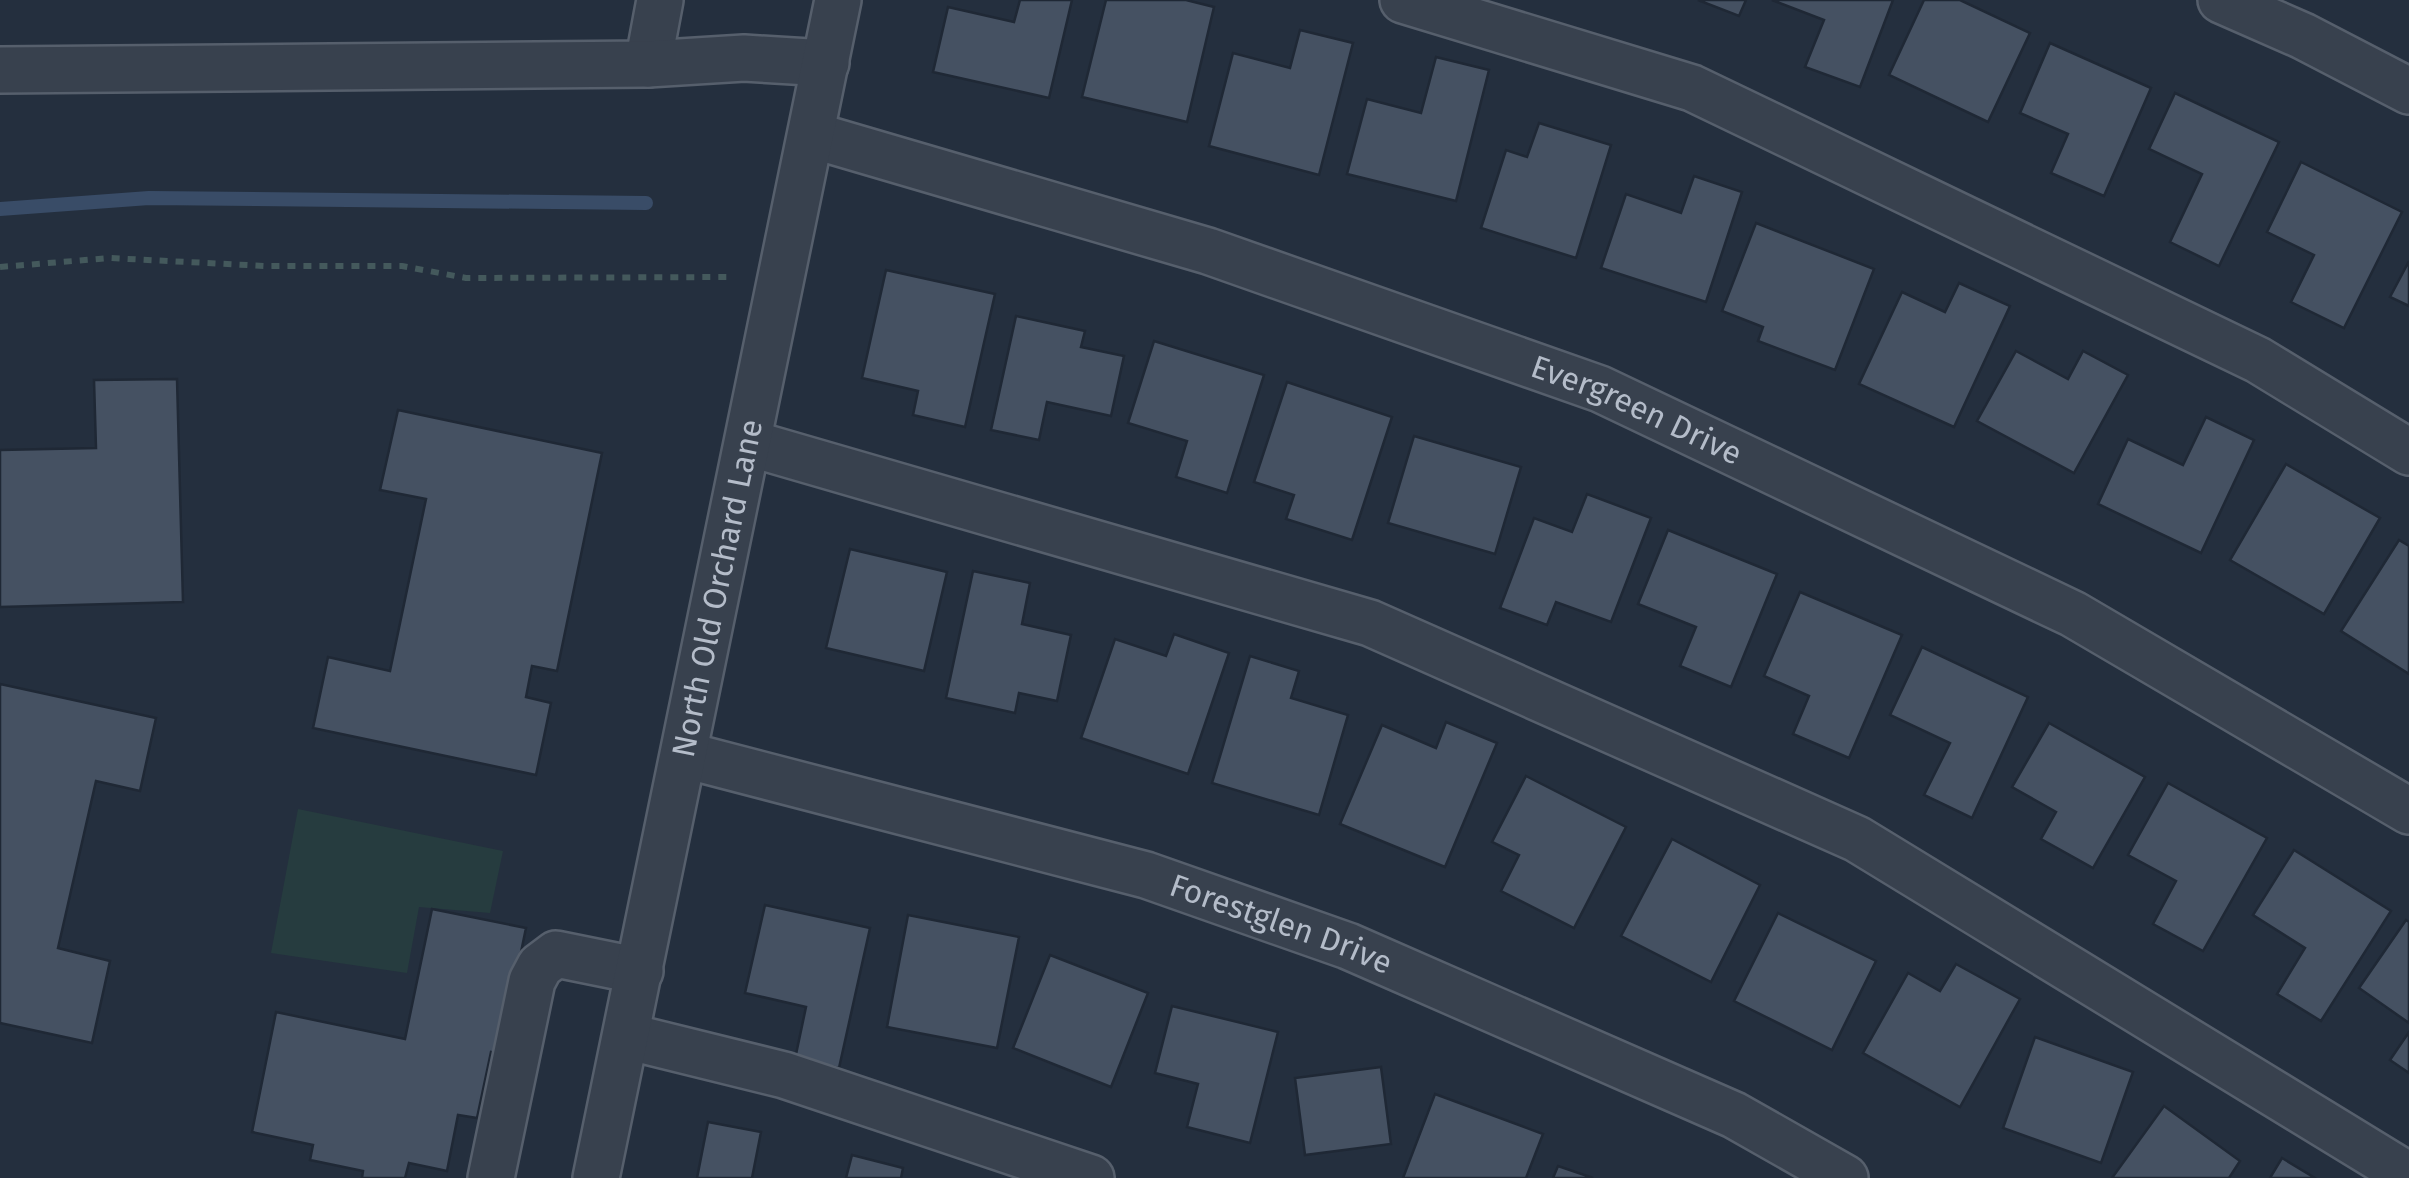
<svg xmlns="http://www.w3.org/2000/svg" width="2409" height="1178" font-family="'Fira Sans',sans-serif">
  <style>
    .green { fill: #263c3f }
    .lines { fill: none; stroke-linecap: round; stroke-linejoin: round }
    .stream { stroke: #394c67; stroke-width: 14 }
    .building { fill: #455162; stroke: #1f2835; stroke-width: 2.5 }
    .minor-casing { stroke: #565f6c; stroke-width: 50 }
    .path { stroke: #44595c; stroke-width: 6; stroke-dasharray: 8 8; stroke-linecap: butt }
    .minor { stroke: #38414e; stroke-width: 45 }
    .labels { text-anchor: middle; stroke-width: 10; stroke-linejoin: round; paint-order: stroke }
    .street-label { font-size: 32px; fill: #b4bcc9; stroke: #1d2633 }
  </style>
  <rect width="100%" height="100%" fill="#242f3e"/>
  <polygon class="green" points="298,809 503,851 490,913 419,907 407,973 271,953"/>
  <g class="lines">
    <polyline class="stream" points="0,209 149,198 646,203"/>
  </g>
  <g class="building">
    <polygon points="1020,0 1072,0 1049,98 933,72 948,7 1014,22"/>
    <polygon points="1106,0 1186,0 1214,7 1187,122 1082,97"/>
    <polygon points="1698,0 1746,0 1739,16"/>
    <polygon points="1772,0 1893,0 1860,87 1805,67 1824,20"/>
    <polygon points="1924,0 1960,0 2030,33 1988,122 1889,75"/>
    <polygon points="1300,30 1353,43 1319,175 1209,146 1233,53 1290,68"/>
    <polygon points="2050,43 2151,88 2104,196 2051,173 2068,134 2020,113"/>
    <polygon points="1436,57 1489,70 1456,201 1347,174 1367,99 1421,113"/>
    <polygon points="2175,93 2279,142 2219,266 2170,242 2202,174 2149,149"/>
    <polygon points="1539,123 1611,145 1576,258 1481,228 1506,150 1527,157"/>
    <polygon points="2301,162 2402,212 2344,328 2291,302 2314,255 2267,232"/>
    <polygon points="1694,176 1742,192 1706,302 1601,268 1626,194 1681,213"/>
    <polygon points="1756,223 1874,269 1835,370 1758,341 1763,327 1722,311"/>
    <polygon points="2409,261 2409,306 2390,297"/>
    <polygon points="886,270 995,294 965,427 913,415 918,391 862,378"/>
    <polygon points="1959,283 2010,306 1954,427 1859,384 1902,292 1945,312"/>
    <polygon points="1016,316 1085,331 1081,347 1124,356 1111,416 1047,402 1039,440 991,430"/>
    <polygon points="1154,341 1264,375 1227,493 1176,477 1187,441 1128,423"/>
    <polygon points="2016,351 2068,379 2083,351 2128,375 2074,473 1977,421"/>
    <polygon points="177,379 183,602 0,607 0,450 96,448 94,380"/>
    <polygon points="1287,382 1392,417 1352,540 1286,519 1294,495 1254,482"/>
    <polygon points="398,410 602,453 557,671 532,666 526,697 551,703 536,775 313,728 328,657 390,671 426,499 380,490"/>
    <polygon points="2206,417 2254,440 2201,553 2098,504 2128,439 2183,465"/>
    <polygon points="1414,436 1521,467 1495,554 1388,523"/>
    <polygon points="2286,464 2380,518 2324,614 2230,560"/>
    <polygon points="1587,494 1651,518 1611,622 1556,602 1547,625 1500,608 1534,518 1572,532"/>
    <polygon points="1668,530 1777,574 1731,687 1680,666 1696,627 1638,604"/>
    <polygon points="2399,540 2409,546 2409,674 2341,631"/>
    <polygon points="850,549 947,572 924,671 826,648"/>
    <polygon points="973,571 1030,583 1022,624 1071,635 1057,701 1019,693 1015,713 946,698"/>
    <polygon points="1800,592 1902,635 1849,758 1793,734 1809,696 1764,676"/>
    <polygon points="1174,634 1229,653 1188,774 1081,738 1115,639 1166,656"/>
    <polygon points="1922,647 2028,697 1972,818 1924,795 1950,743 1890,715"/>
    <polygon points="1250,656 1299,671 1291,698 1348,715 1319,815 1212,783"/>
    <polygon points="0,684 156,718 140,791 96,781 58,948 110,961 92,1043 0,1023"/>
    <polygon points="1446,722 1497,743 1445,867 1340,824 1382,725 1436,748"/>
    <polygon points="2049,723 2145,777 2093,868 2041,839 2056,812 2012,787"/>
    <polygon points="1526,776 1626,827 1574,928 1501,891 1519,855 1492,842"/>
    <polygon points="2168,783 2267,838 2203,951 2153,924 2176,881 2128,855"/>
    <polygon points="1672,839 1760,885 1711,982 1621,936"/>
    <polygon points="2294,850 2391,911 2321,1021 2277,994 2305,948 2253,915"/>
    <polygon points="765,905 870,928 839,1068 795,1059 806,1007 745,993"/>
    <polygon points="432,909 526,928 500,1054 491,1052 477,1118 458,1115 447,1171 409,1163 405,1178 362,1178 363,1171 310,1160 313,1145 252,1132 276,1012 405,1039"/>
    <polygon points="1778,913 1876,961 1832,1050 1734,1001"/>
    <polygon points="908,915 1019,937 997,1048 887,1027"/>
    <polygon points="2406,920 2409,922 2409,1023 2359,988"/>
    <polygon points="1050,955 1148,993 1111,1087 1013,1048"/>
    <polygon points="1956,964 2020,999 1960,1107 1863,1053 1908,973 1940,991"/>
    <polygon points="1172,1006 1278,1032 1250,1143 1187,1127 1198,1084 1155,1073"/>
    <polygon points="2409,1032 2409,1073 2390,1060"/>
    <polygon points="2035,1037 2133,1072 2101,1163 2003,1128"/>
    <polygon points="1381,1067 1391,1144 1305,1155 1295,1078"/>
    <polygon points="1435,1094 1543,1134 1526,1178 1403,1178"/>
    <polygon points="2164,1106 2240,1161 2229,1178 2112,1178"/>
    <polygon points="708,1122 761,1132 752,1178 697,1178"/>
    <polygon points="852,1155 903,1168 901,1178 846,1178"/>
    <polygon points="2282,1158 2315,1178 2270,1178"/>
    <polygon points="1558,1166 1593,1178 1553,1178"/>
  </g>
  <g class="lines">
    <defs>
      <g id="minor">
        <polyline points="1403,0 1692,88 2258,360 2409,452"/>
        <polyline points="2221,0 2303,36 2409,91"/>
        <polyline points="648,64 660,0"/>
        <polyline points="0,70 648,64 744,58 826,63"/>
        <path id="s1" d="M 812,135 L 1208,251 L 1600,389 L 2073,614 L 2409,811"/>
        <polyline points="749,443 1370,623 1857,839 2409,1176"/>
        <path id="s2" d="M 685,755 L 1146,875 L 1348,946 L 1734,1115 L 1845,1178"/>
        <polyline points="626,1036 784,1075 1091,1178"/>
        <polyline points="491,1178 532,981 540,966 556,954 640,971"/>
        <path id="s3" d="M 596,1178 L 838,0"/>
      </g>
    </defs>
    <use href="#minor" class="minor-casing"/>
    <polyline class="path" points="0,267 110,258 265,266 402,266 466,278 729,277"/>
    <use href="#minor" class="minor"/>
  </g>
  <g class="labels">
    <g class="street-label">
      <text dy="11" stroke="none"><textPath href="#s1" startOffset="870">Evergreen Drive</textPath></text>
      <text dy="11" stroke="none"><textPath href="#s3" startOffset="602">North Old Orchard Lane</textPath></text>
      <text dy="11" stroke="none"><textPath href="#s2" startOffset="620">Forestglen Drive</textPath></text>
    </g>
  </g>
</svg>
